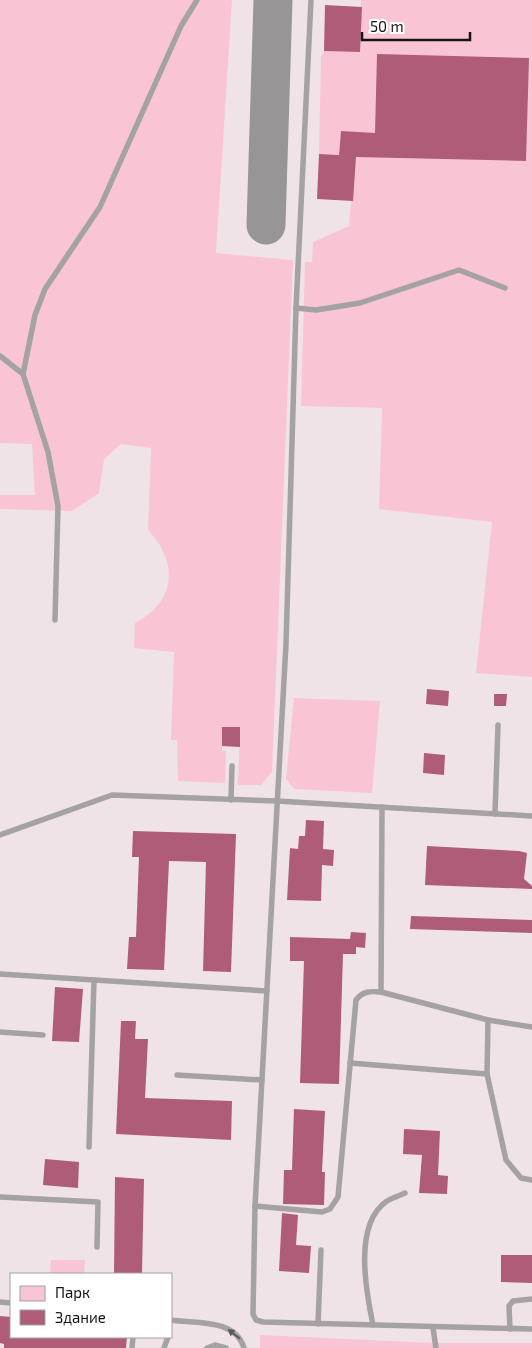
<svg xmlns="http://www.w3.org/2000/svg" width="532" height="1348" font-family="'Exo 2',sans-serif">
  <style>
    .built { fill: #f0e3e7; fill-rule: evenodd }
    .green { fill: #f9c5d4 }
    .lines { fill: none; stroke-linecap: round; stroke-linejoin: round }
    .taxiway { stroke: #989596; stroke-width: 39 }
    .building { fill: #af5c79 }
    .service { stroke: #a4a2a3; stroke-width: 5.5 }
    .oneway { fill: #5c5b5c }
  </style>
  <rect width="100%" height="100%" fill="#f7f2f4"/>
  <path class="built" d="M 0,0 L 532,0 L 532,1348 L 0,1348 ZM 11,1274 L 171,1274 L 171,1337 L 11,1337 Z"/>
  <g class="green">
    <path d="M 0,0 L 232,0 L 216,253 L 293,260 L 272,772 L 261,785 L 238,785 L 240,727 L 222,727 L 222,751 L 226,751 L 225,783 L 178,781 L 177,740 L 171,740 L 174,652 L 134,648 L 135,623 C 176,602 179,562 148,530 L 151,448 L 121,444 L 104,459 L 99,493 L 72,511 L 0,509 L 0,495 L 35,495 L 32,444 L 0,443 Z"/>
    <polygon points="361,0 532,0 532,677 476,673 492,522 379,509 382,408 301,406 305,262 312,262 313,242 349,226 357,132 341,131 339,155 319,154 321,57 324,51 360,52"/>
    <polygon points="294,698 380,701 372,793 294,789 286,779"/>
    <polygon points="51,1260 85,1260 84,1274 50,1274"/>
    <polygon points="260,1335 435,1343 532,1343 532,1348 260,1348"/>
  </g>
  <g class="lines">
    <polyline class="taxiway" points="266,225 273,0"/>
  </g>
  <g class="building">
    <polygon points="325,5 362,7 360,52 324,51"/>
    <polygon points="377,54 529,58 526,161 356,157 353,201 317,199 319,154 339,155 341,131 375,133"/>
    <polygon points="427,689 449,691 448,706 426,704"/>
    <polygon points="494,694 507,694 506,706 494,706"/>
    <polygon points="222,727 240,727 240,747 222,746"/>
    <polygon points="424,753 445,755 444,775 423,773"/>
    <polygon points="306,820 324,821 323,849 334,850 333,866 322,865 321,901 287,900 290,848 298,849 299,836 305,836"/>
    <polygon points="133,831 236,834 231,972 203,971 206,862 169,861 164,970 127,969 129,937 136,937 139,857 132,857"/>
    <polygon points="427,846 519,851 527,853 524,879 532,886 532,889 425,885"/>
    <polygon points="411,916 532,920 532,933 410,929"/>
    <polygon points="351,932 366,933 365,948 356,947 356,954 343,954 339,1084 300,1083 304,961 290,961 290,937 350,939"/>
    <polygon points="55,987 83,989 79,1042 52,1041"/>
    <polygon points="121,1021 136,1021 135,1039 148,1039 145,1098 232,1101 231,1140 116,1134"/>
    <polygon points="294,1109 325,1111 322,1172 325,1172 324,1205 283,1204 284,1170 292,1170"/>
    <polygon points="404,1129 440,1131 438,1175 448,1176 447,1194 419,1193 422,1155 403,1154"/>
    <polygon points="45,1159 79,1162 78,1188 43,1185"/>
    <polygon points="115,1177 144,1179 142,1274 114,1274"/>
    <polygon points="282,1213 298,1215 296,1245 311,1246 309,1273 279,1271"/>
    <polygon points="501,1255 532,1255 532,1283 501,1282"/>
    <polygon points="0,1316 11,1317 11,1337 127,1337 126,1348 4,1348 4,1344 0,1343"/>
  </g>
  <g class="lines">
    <g class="service">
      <polyline points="311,0 296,308 286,644 255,1206 253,1314 256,1320 263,1322 532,1329"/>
      <polyline points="296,308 316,310 360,303 459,270 505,288"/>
      <polyline points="0,356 23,374"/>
      <polyline points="55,620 58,506 48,452 23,374 35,315 45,289 100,207 181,26 197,0"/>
      <polyline points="231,800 232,766"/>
      <polyline points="495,814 498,725"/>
      <polyline points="0,835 112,795 277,801 532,816"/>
      <polyline points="0,974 267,991"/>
      <polyline points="381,992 488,1020 532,1027"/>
      <polyline points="0,1032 43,1035"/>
      <polyline points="350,1063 487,1074 506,1160 521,1178 532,1180"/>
      <polyline points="487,1074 488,1020"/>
      <polyline points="177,1075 262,1080"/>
      <polyline points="89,1147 94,980"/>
      <polyline points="0,1197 98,1202 97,1247"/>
      <path d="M 255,1206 L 322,1212 L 330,1209 L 338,1197 L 356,1000 C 363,991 370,991 381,992 L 382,807"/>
      <polyline points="0,1302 11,1303"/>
      <path d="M 171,1320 C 196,1324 235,1318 244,1348"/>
      <polyline points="318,1324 321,1250"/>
      <path d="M 373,1325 C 366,1291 353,1224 387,1201 C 392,1198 399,1196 405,1193"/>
      <polyline points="433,1328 436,1348"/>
      <polyline points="510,1329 509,1306 513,1301 532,1299"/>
      <polyline points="132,1348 133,1337"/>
      <polyline points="164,1348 168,1337"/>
      <polyline points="207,1348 215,1345 226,1348"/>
    </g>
  </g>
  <defs><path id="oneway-solid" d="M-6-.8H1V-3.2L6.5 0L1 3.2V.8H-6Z" transform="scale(1.25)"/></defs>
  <use class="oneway" href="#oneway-solid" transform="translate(234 1334) rotate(-142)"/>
  <rect x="10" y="1273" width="162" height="65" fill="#ffffff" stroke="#a1a1a1"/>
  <rect x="20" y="1286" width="25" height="15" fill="#f9c5d4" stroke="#a1a1a1"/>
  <text x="55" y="1298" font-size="15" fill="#151414">Парк</text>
  <rect x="20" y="1310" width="25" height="15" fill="#af5c79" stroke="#a1a1a1"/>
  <text x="55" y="1323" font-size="15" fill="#151414">Здание</text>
  <path d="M362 32v8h108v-8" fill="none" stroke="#151414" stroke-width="2.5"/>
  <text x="370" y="32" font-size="15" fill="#151414" stroke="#ffffff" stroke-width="4" paint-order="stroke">50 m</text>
</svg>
